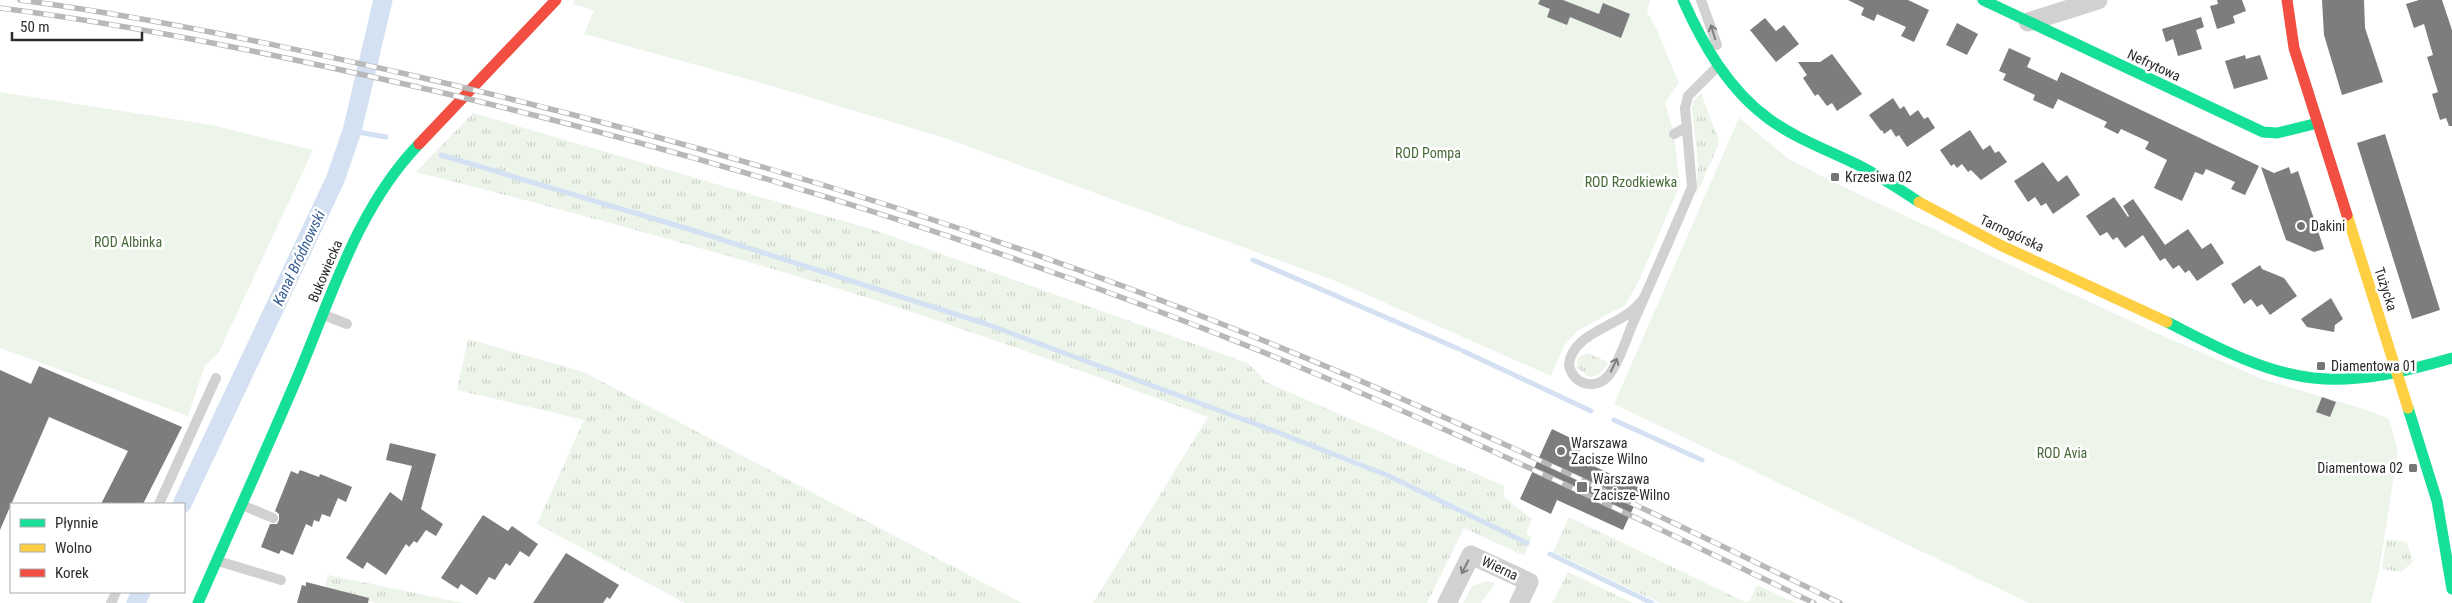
<svg xmlns="http://www.w3.org/2000/svg" width="2452" height="603" font-family="'Roboto Condensed',sans-serif">
  <style>
    .grass { fill: url(#grass-tufts) }
    .garden { fill: #edf4ea }
    .lines { fill: none; stroke-linecap: round; stroke-linejoin: round }
    .stream { stroke: #d4e1f2; stroke-width: 5 }
    .canal { stroke: #d4e1f2; stroke-width: 19 }
    .building { fill: #7d7d7d }
    .lane { stroke: #d1d1d1; stroke-width: 10 }
    .street { stroke: #d1d1d1; stroke-width: 19 }
    .fast { stroke: #16e098; stroke-width: 11 }
    .slow { stroke: #ffcf43; stroke-width: 11 }
    .jam { stroke: #f24e42; stroke-width: 11 }
    .rail-casing { stroke: #b8b8b8; stroke-width: 5.5 }
    .rail { stroke: #fff; stroke-width: 4; stroke-dasharray: 11; stroke-linecap: butt }
    .oneway { stroke: #7e7e7e }
    .poi-dot { fill: #767676; stroke: #fff; stroke-width: 2 }
    .labels { text-anchor: middle; stroke-width: 5; stroke-linejoin: round; paint-order: stroke }
    .street-label { font-size: 14px; fill: #2c2c2c; stroke: #fff }
    .park-label { font-size: 14px; fill: #466a37; stroke: #fff }
    .poi-label { font-size: 14px; fill: #2c2c2c; stroke: #fff; text-anchor: start }
    .water-label { font-size: 15px; font-style: italic; fill: #365d92; stroke: #fff }
  </style>
  <defs>
    <pattern id="grass-tufts" width="24" height="20" patternUnits="userSpaceOnUse" patternTransform="scale(1.25)"><rect width="24" height="20" fill="#edf4ea"/><path d="M3 7l-1-3M5 7V3M7 7l1-3M15 17l-1-3M17 17v-4M19 17l1-3" fill="none" stroke="#cbd1c9"/></pattern>
  </defs>
  <rect width="100%" height="100%" fill="#fff"/>
  <g class="grass">
    <polygon points="1701,94 1719,140 1718,146 1696,195 1698,167 1692,107 1694,100"/>
    <path d="M 473,113 L 874,230 L 1248,363 L 1266,382 L 1504,486 L 1504,497 L 1532,519 L 1526,534 L 1532,537 L 1524,556 L 1464,528 L 1427,603 L 1093,603 L 1208,417 C 1075,369 942,319 806,279 C 677,240 546,205 416,172 Z"/>
    <polygon points="468,339 584,372 1022,603 685,603 537,524 584,420 457,390"/>
    <path d="M 1587,353 L 1608,362 C 1604,371 1599,378 1588,376 L 1577,368 L 1578,358 Z"/>
    <polygon points="1569,517 1745,602 1750,601 1757,585 1796,603 1660,603 1553,552"/>
    <polygon points="2386,539 2407,542 2413,562 2401,572 2382,569"/>
    <polygon points="1568,572 1633,603 1552,603"/>
    <polygon points="328,575 463,603 377,603 369,601 369,598 325,587"/>
  </g>
  <g class="garden">
    <polygon points="575,0 1650,0 1647,12 1656,28 1679,83 1665,103 1674,134 1680,185 1638,283 1625,305 1577,331 1564,346 1551,376 1338,282 945,138 765,84 584,34 594,10 573,4"/>
    <polygon points="0,92 212,125 313,150 218,354 205,365 188,416 0,348"/>
    <polygon points="1739,118 1789,159 1835,183 2154,332 2262,379 2370,411 2389,419 2398,450 2379,571 2371,603 2029,603 1614,404"/>
    <polygon points="1486,581 1495,583 1481,603 1463,603 1472,586"/>
  </g>
  <g class="lines">
    <g class="stream">
      <polyline points="352,131 386,137"/>
      <polyline points="441,155 692,230 986,324 1269,429 1389,476 1527,543"/>
      <polyline points="1253,260 1459,349"/>
      <polyline points="1463,351 1591,411"/>
      <polyline points="1614,420 1702,460"/>
      <polyline points="1550,554 1652,603"/>
    </g>
    <g class="canal">
      <polyline points="182,504 335,180 352,131 383,0"/>
      <polyline points="136,603 141,592"/>
    </g>
  </g>
  <g class="building">
    <polygon points="1540,0 1563,0 1599,14 1603,3 1630,14 1621,38 1570,17 1567,25 1547,17 1550,9 1538,4"/>
    <polygon points="1848,0 1908,0 1929,10 1914,42 1901,36 1906,27 1877,14 1874,21 1861,15 1864,8"/>
    <polygon points="2217,0 2242,0 2246,11 2233,16 2235,23 2217,29 2210,6 2218,4"/>
    <polygon points="2322,0 2364,0 2365,28 2383,82 2342,95 2324,35"/>
    <polygon points="2419,0 2442,0 2452,30 2452,126 2449,126 2446,118 2440,120 2432,94 2438,92 2427,57 2433,55 2424,24 2414,28 2406,4"/>
    <polygon points="2201,17 2204,27 2196,30 2202,49 2178,56 2173,39 2166,42 2162,29"/>
    <polygon points="1765,18 1776,31 1784,25 1799,44 1776,62 1750,30"/>
    <polygon points="1957,23 1978,34 1967,55 1946,45"/>
    <polygon points="2009,48 2031,58 2027,67 2057,81 2061,72 2259,166 2245,195 2231,189 2235,182 2206,169 2203,175 2195,172 2182,201 2154,188 2167,160 2145,149 2149,142 2121,129 2118,134 2104,127 2107,122 2058,99 2053,109 2033,100 2035,95 2003,80 2006,74 1999,71"/>
    <polygon points="1832,54 1862,94 1837,111 1832,103 1827,106 1818,94 1815,96 1803,78 1807,75 1798,62 1820,62"/>
    <polygon points="2245,55 2246,59 2260,55 2268,79 2234,89 2225,61"/>
    <polygon points="1893,98 1900,109 1904,106 1910,116 1918,110 1924,119 1928,117 1935,128 1907,147 1899,135 1896,137 1891,129 1884,134 1882,130 1881,131 1869,115"/>
    <polygon points="1970,130 1983,150 1990,145 1995,153 1999,151 2007,162 1981,180 1971,170 1968,172 1962,164 1957,168 1954,164 1951,166 1940,150"/>
    <polygon points="2385,134 2440,310 2412,319 2357,143"/>
    <polygon points="2043,162 2058,182 2067,175 2080,195 2053,214 2046,203 2041,206 2035,197 2028,202 2014,181"/>
    <polygon points="2261,167 2274,173 2289,167 2291,174 2298,171 2324,249 2314,252 2286,240"/>
    <polygon points="2114,197 2128,217 2129,216 2123,206 2133,199 2165,245 2188,229 2202,249 2211,243 2224,263 2197,281 2189,270 2185,273 2179,265 2173,269 2165,258 2160,261 2143,235 2125,248 2117,237 2113,240 2107,232 2100,236 2086,216"/>
    <polygon points="2260,265 2262,269 2284,278 2297,296 2270,315 2262,304 2257,307 2251,299 2244,304 2231,284"/>
    <polygon points="2331,298 2343,319 2335,325 2334,332 2307,327 2301,319"/>
    <polygon points="39,366 182,427 143,504 101,504 128,451 49,417 0,530 0,370 31,384"/>
    <polygon points="2322,397 2336,402 2330,417 2316,412"/>
    <polygon points="1552,429 1583,444 1577,458 1642,489 1623,530 1557,500 1551,514 1520,499"/>
    <polygon points="390,443 436,454 421,509 443,524 436,536 426,530 417,543 414,541 409,547 406,544 386,575 367,562 363,569 346,558 390,492 402,501 412,466 386,460"/>
    <polygon points="300,470 319,477 320,474 352,487 346,502 338,498 330,517 322,514 319,522 314,520 312,527 306,524 293,555 281,550 279,554 261,547 270,524 277,524 279,520 279,514 275,511 291,471 298,474"/>
    <polygon points="483,515 508,531 512,526 538,544 529,557 520,551 510,566 506,563 495,580 489,577 477,595 461,584 458,589 441,578"/>
    <polygon points="566,553 619,585 610,599 607,597 603,603 533,603"/>
    <polygon points="306,582 369,598 368,603 297,603 302,585 306,586"/>
  </g>
  <g class="lines">
    <g class="lane">
      <polyline points="1701,0 1717,45"/>
      <polyline points="1674,134 1687,127"/>
      <path d="M 1645,296 C 1628,327 1572,329 1569,365 C 1573,385 1596,391 1609,375 C 1620,361 1626,339 1633,323 C 1652,280 1671,237 1689,194 L 1692,187 L 1685,108 L 1688,96 L 1717,67"/>
      <polyline points="324,315 347,324"/>
      <polyline points="159,504 216,378"/>
      <polyline points="242,505 273,518"/>
      <polyline points="218,561 281,580"/>
      <polyline points="111,603 116,592"/>
    </g>
    <g class="street">
      <polyline points="2028,22 2098,0"/>
      <polyline points="1447,603 1471,555 1529,582 1519,603"/>
    </g>
    <g class="fast">
      <path d="M 1683,0 C 1703,45 1729,90 1769,119 C 1795,138 1825,149 1854,163 C 1877,174 1898,188 1919,202"/>
      <polyline points="1983,0 2263,132 2277,133 2318,123"/>
      <path d="M 2167,322 C 2213,345 2261,372 2313,378 C 2360,383 2407,371 2452,358"/>
      <polyline points="2408,408 2437,501 2452,589"/>
      <path d="M 198,603 C 231,528 265,453 297,378 C 331,298 357,208 419,144"/>
    </g>
    <g class="slow">
      <polyline points="1919,202 2000,245 2167,322"/>
      <polyline points="2347,215 2408,408"/>
    </g>
    <g class="jam">
      <polyline points="2287,0 2294,48 2347,215"/>
      <polyline points="419,144 556,0"/>
    </g>
    <defs>
      <g id="rail">
        <path d="M 20,0 C 155,18 287,47 419,77 C 695,141 968,223 1232,328 C 1439,410 1640,506 1840,603"/>
        <path d="M 0,8 C 147,27 291,58 435,91 C 723,159 1006,247 1280,359 C 1461,433 1637,518 1814,603"/>
      </g>
    </defs>
    <use href="#rail" class="rail-casing"/>
    <use href="#rail" class="rail"/>
  </g>
  <defs><path id="oneway-shaft" d="M-6 0H5M1.5-3L5.5 0L1.5 3" fill="none" stroke-width="1.6" stroke-linecap="round" stroke-linejoin="round" transform="scale(1.25)"/></defs>
  <g class="oneway">
    <use href="#oneway-shaft" transform="translate(1713 32) rotate(-107)"/>
    <use href="#oneway-shaft" transform="translate(1614 365) rotate(-65)"/>
    <use href="#oneway-shaft" transform="translate(1465 567) rotate(117)"/>
  </g>
  <g class="poi-dot">
    <rect x="1830" y="172" width="10" height="10" rx="2.5"/>
    <circle cx="2301" cy="226" r="5"/>
    <rect x="2316" y="361" width="10" height="10" rx="2.5"/>
    <circle cx="1561" cy="451" r="5"/>
    <rect x="2408" y="463" width="10" height="10" rx="2.5"/>
    <rect x="1576" y="481" width="12" height="12" rx="2.5"/>
  </g>
  <g class="labels">
    <g class="street-label">
      <text transform="translate(2154 65) rotate(25)" y="5">Nefrytowa</text>
      <text transform="translate(2012 233) rotate(25)" y="5">Tarnogórska</text>
      <text transform="translate(325 271) rotate(-67)" y="5">Bukowiecka</text>
      <text transform="translate(2386 289) rotate(72)" y="5">Tużycka</text>
      <text transform="translate(1500 568) rotate(25)" y="5">Wierna</text>
    </g>
    <g class="park-label">
      <text x="1428" y="158">ROD Pompa</text>
      <text x="1631" y="187">ROD Rzodkiewka</text>
      <text x="128" y="247">ROD Albinka</text>
      <text x="2062" y="458">ROD Avia</text>
    </g>
    <g class="poi-label">
      <text x="1845" y="182">Krzesiwa 02</text>
      <text x="2311" y="231">Dakini</text>
      <text x="2331" y="371">Diamentowa 01</text>
      <text x="1571" y="448">Warszawa<tspan x="1571" dy="16">Zacisze Wilno</tspan></text>
      <text x="2403" y="473" text-anchor="end">Diamentowa 02</text>
      <text x="1593" y="484">Warszawa<tspan x="1593" dy="16">Zacisze-Wilno</tspan></text>
    </g>
    <g class="water-label">
      <text transform="translate(299 258) rotate(-65)" y="5">Kanał Bródnowski</text>
    </g>
  </g>
  <rect x="10" y="503" width="175" height="90" fill="#ffffff" stroke="#ababab"/>
  <rect x="20" y="519" width="25" height="8" fill="#16e098" stroke="#ababab"/>
  <text x="55" y="528" font-size="15" fill="#2c2c2c">Płynnie</text>
  <rect x="20" y="544" width="25" height="8" fill="#ffcf43" stroke="#ababab"/>
  <text x="55" y="553" font-size="15" fill="#2c2c2c">Wolno</text>
  <rect x="20" y="569" width="25" height="8" fill="#f24e42" stroke="#ababab"/>
  <text x="55" y="578" font-size="15" fill="#2c2c2c">Korek</text>
  <path d="M12 32v8h130v-8" fill="none" stroke="#2c2c2c" stroke-width="2.5"/>
  <text x="20" y="32" font-size="15" fill="#2c2c2c" stroke="#ffffff" stroke-width="4" paint-order="stroke">50 m</text>
</svg>
